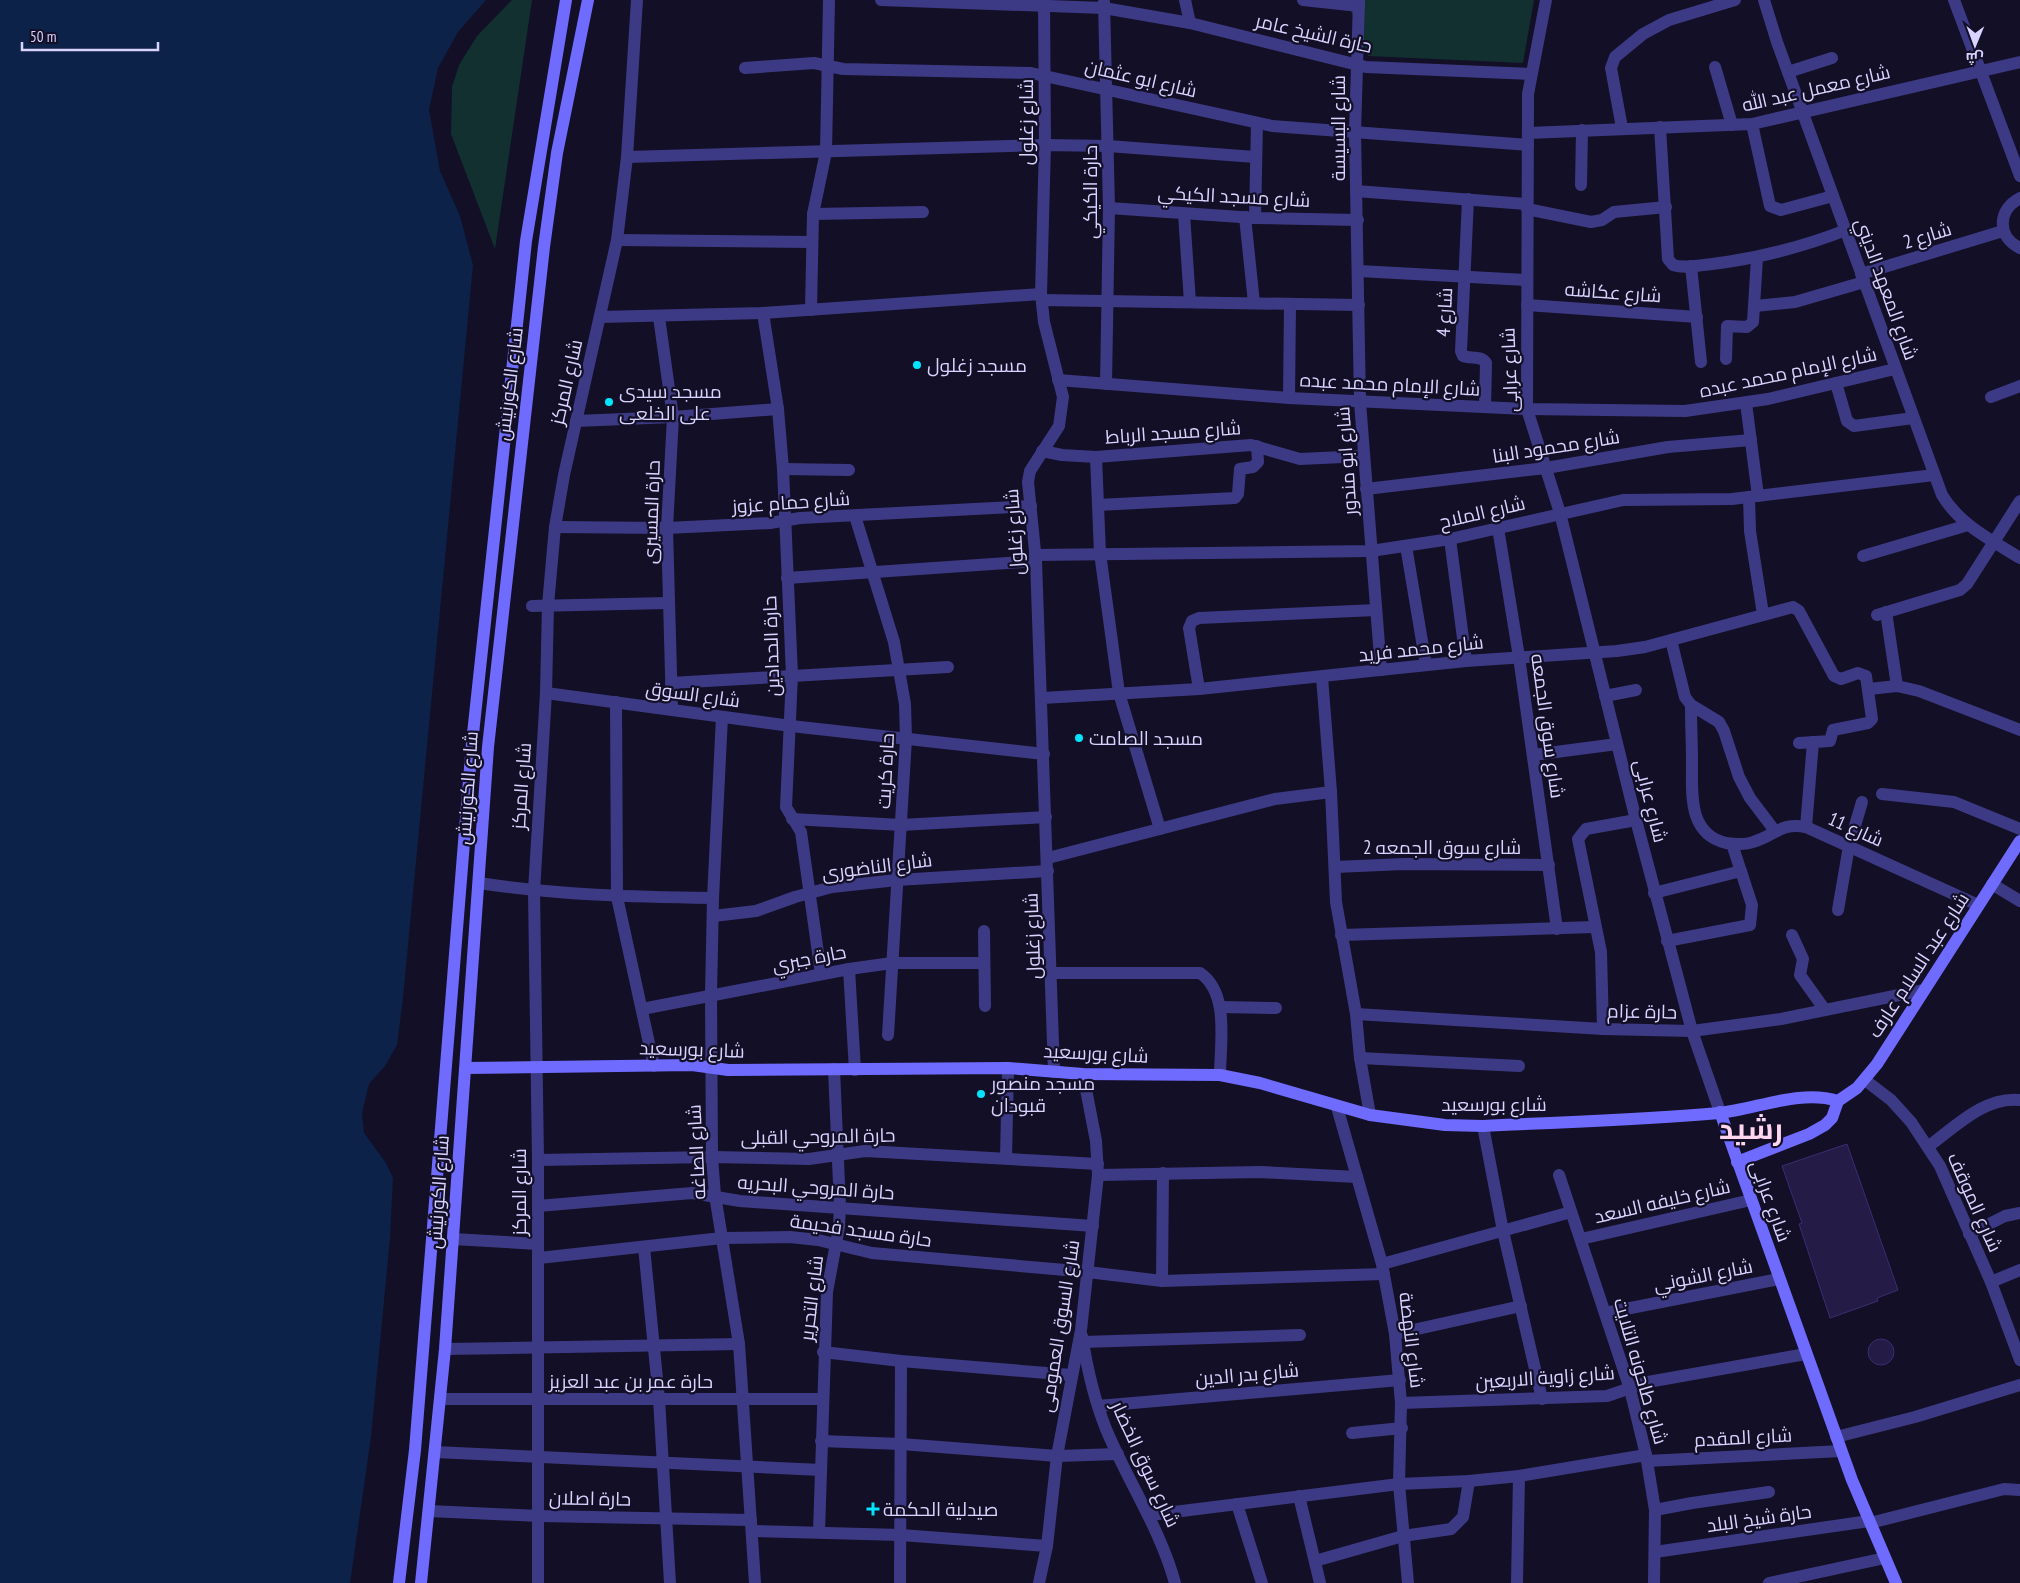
<svg xmlns="http://www.w3.org/2000/svg" width="2020" height="1583" font-family="'PT Sans Narrow',Cairo,sans-serif">
  <style>
    .green { fill: #12302f }
    .water { fill: #0c2248 }
    .building { fill: #241b47; stroke: #3b2d73 }
    .lines { fill: none; stroke-linecap: round; stroke-linejoin: round }
    .street { stroke: #3d3a85; stroke-width: 12 }
    .secondary { stroke: #6f6bff; stroke-width: 12 }
    .poi-dot { fill: #00e5ff; stroke: #130f26; stroke-width: 2 }
    .labels { text-anchor: middle; stroke-width: 4.5; stroke-linejoin: round; paint-order: stroke }
    .street-label { font-size: 19px; fill: #d9d4ff; stroke: #130f26 }
    .poi-label { font-size: 19px; fill: #d9d4ff; stroke: #130f26; text-anchor: start }
    .town-label { font-size: 29px; font-weight: bold; fill: #ffd6f0; stroke: #130f26 }
  </style>
  <rect width="100%" height="100%" fill="#130f26"/>
  <g class="green">
    <polygon points="512,0 532,0 495,249 451,134 452,87 459,65 477,36"/>
    <polygon points="1347,0 1534,0 1523,63 1368,56"/>
  </g>
  <polygon class="water" points="0,0 486,0 458,32 438,68 429,110 440,171 460,216 473,265 403,998 397,1045 385,1066 369,1084 362,1113 364,1133 386,1163 393,1178 390,1238 371,1437 350,1583 0,1583"/>
  <g class="building">
    <polygon points="1847,1144 1898,1290 1877,1298 1878,1301 1830,1318 1799,1224 1802,1223 1782,1166"/>
    <circle cx="1881" cy="1352" r="13"/>
  </g>
  <g class="lines">
    <g class="street">
      <polyline points="881,0 1104,8 1190,23 1366,67 1531,74"/>
      <polyline points="1044,0 1045,145 1041,294 1044,322 1063,397 1059,426 1030,471 1028,482 1036,561 1054,1072"/>
      <polyline points="1185,0 1190,23"/>
      <polyline points="1303,0 1359,6"/>
      <polyline points="1359,0 1355,132 1360,402 1381,670"/>
      <polyline points="1546,0 1528,94 1527,409 1560,513 1636,820 1692,1031 1720,1112"/>
      <path d="M 1764,0 L 1777,42 L 1942,495 C 1960,525 1991,540 2020,558"/>
      <polyline points="1954,0 2020,176"/>
      <polyline points="1104,2 1109,208 1106,384"/>
      <polyline points="1715,67 1732,125"/>
      <polyline points="745,68 814,63 843,69 1031,73 1272,126 1528,145"/>
      <polyline points="1788,72 1832,58"/>
      <polyline points="1752,124 1770,206 1781,210 1833,196"/>
      <path d="M 1660,127 L 1668,259 L 1673,265 C 1685,269 1700,265 1712,264 C 1760,258 1800,248 1846,230"/>
      <polyline points="1622,128 1611,68 1615,57 1643,34 1669,20 1735,0"/>
      <polyline points="1528,133 1752,124 2020,62"/>
      <polyline points="627,157 1045,145 1108,146 1255,157"/>
      <polyline points="1581,185 1582,130"/>
      <polyline points="1356,191 1527,204"/>
      <path d="M 2020,198 C 1997,210 1997,237 2020,248"/>
      <path d="M 1468,199 L 1461,351 L 1463,356 C 1470,359 1482,355 1486,363 L 1485,407"/>
      <polyline points="1109,208 1255,218 1358,220"/>
      <polyline points="1527,209 1591,222 1602,220 1614,212 1666,207"/>
      <polyline points="813,214 923,212"/>
      <polyline points="1184,214 1190,302"/>
      <polyline points="1245,217 1254,303"/>
      <polyline points="1255,218 1257,123"/>
      <polyline points="617,240 811,242"/>
      <polyline points="1691,266 1701,362"/>
      <polyline points="1359,271 1527,280"/>
      <polyline points="1861,274 2003,231"/>
      <polyline points="1042,300 1359,305"/>
      <polyline points="1527,305 1697,317"/>
      <polyline points="1755,306 1795,302 1864,282"/>
      <polyline points="811,310 813,214 826,152 829,0"/>
      <polyline points="763,313 778,409 783,469 792,675 786,807 801,832 821,974"/>
      <polyline points="600,317 763,313 1041,294"/>
      <polyline points="659,317 673,417 667,528 672,710"/>
      <polyline points="1726,359 1727,326 1747,327 1753,322 1757,258"/>
      <polyline points="1058,380 1289,398 1527,409 1685,411 1768,399 1895,369"/>
      <polyline points="1836,383 1847,421 1854,426 1913,418"/>
      <polyline points="1991,397 2020,386"/>
      <polyline points="1289,398 1290,304"/>
      <polyline points="1746,403 1758,496"/>
      <polyline points="576,421 673,417 778,409"/>
      <polyline points="1042,451 1062,455 1096,457 1251,445 1300,459 1364,456"/>
      <polyline points="1096,457 1100,553 1119,693 1160,829"/>
      <polyline points="783,469 849,470"/>
      <polyline points="1366,489 1546,468 1668,447 1751,440"/>
      <polyline points="1749,497 1750,531 1763,614"/>
      <polyline points="1098,505 1235,498 1238,494 1240,469 1253,467 1258,462 1257,446"/>
      <polyline points="855,516 894,642 905,704 906,739 888,1035"/>
      <polyline points="555,527 667,528 770,523 800,518 1031,506"/>
      <polyline points="1498,528 1519,657 1557,929"/>
      <polyline points="1450,539 1466,661"/>
      <polyline points="1406,546 1426,665"/>
      <polyline points="1035,555 1371,551 1450,539 1623,500 1732,499 1934,475"/>
      <polyline points="1863,556 1968,525"/>
      <polyline points="787,578 1036,561"/>
      <polyline points="532,606 668,603"/>
      <polyline points="1886,612 1897,686"/>
      <polyline points="1877,615 1960,590 1967,584 2020,501"/>
      <polyline points="1671,640 1685,697 1691,705 1719,722 1724,731 1739,777 1750,798 1775,831"/>
      <polyline points="1322,677 1331,792 1336,902 1356,1014 1360,1058 1370,1115"/>
      <polyline points="671,683 948,667"/>
      <polyline points="1199,689 1189,628 1192,621 1199,618 1376,610"/>
      <polyline points="1869,689 1897,686 1919,691 2020,730"/>
      <polyline points="546,693 791,726 1044,754"/>
      <polyline points="1605,696 1636,690"/>
      <polyline points="1042,698 1199,689 1466,661 1617,651 1645,647 1793,607 1799,611 1834,676 1841,679 1858,673 1866,676 1872,719 1868,723 1833,730 1830,741 1799,743"/>
      <polyline points="616,702 617,897 654,1066"/>
      <path d="M 1691,705 C 1691,725 1692,744 1692,763 C 1692,794 1688,834 1726,843 C 1734,844 1745,845 1753,842 C 1775,836 1780,822 1806,827 L 1978,905"/>
      <polyline points="722,717 713,898 711,995 712,1157 715,1195 739,1344 755,1583"/>
      <polyline points="1533,755 1617,744"/>
      <polyline points="1882,794 1954,802 2020,829"/>
      <polyline points="792,819 901,825 1046,817"/>
      <polyline points="1806,827 1813,742"/>
      <polyline points="1048,858 1275,799 1331,792"/>
      <polyline points="1335,867 1404,864 1549,865"/>
      <path d="M 479,883 C 557,895 634,897 713,898"/>
      <polyline points="1992,884 2020,901"/>
      <polyline points="1654,893 1741,871"/>
      <polyline points="1838,910 1849,846 1862,802"/>
      <polyline points="713,916 756,911 795,897 832,887 897,880 1048,871"/>
      <polyline points="984,931 985,1006"/>
      <polyline points="1341,935 1594,927"/>
      <polyline points="1792,935 1803,959 1800,975 1825,1010"/>
      <polyline points="1667,941 1750,925 1752,905 1732,844"/>
      <polyline points="849,969 855,1070"/>
      <path d="M 1052,973 L 1200,973 C 1230,993 1220,1045 1220,1075"/>
      <polyline points="1220,1007 1276,1008"/>
      <polyline points="642,1009 849,969 892,963 984,963"/>
      <polyline points="1356,1014 1603,1029 1692,1031 1781,1019 1924,990"/>
      <polyline points="1603,1029 1601,952 1578,839 1586,829 1636,820"/>
      <polyline points="1360,1058 1519,1066"/>
      <polyline points="1865,1080 1891,1100 1911,1122 1940,1166 1991,1282 2020,1360"/>
      <polyline points="1337,1107 1382,1264 1395,1334 1401,1403 1399,1484 1408,1583"/>
      <polyline points="1483,1126 1503,1231 1542,1399"/>
      <path d="M 1929,1146 C 1955,1127 1985,1096 2020,1100"/>
      <polyline points="1006,1158 1008,1068"/>
      <polyline points="538,1160 712,1157 809,1159 865,1151 1098,1164"/>
      <polyline points="1098,1175 1260,1172 1357,1177"/>
      <polyline points="1559,1175 1630,1389 1646,1455 1655,1510 1654,1583"/>
      <polyline points="538,1206 692,1193 740,1201 1093,1226"/>
      <polyline points="1969,1234 2005,1216 2020,1213"/>
      <polyline points="453,1239 538,1244"/>
      <polyline points="1581,1239 1751,1200"/>
      <polyline points="644,1247 659,1399 670,1583"/>
      <polyline points="539,1258 722,1238 790,1237 818,1240 872,1253 1088,1272 1162,1281 1384,1274"/>
      <polyline points="1382,1264 1571,1212"/>
      <polyline points="1162,1281 1163,1173"/>
      <polyline points="1991,1282 2020,1270"/>
      <polyline points="1605,1313 1779,1279"/>
      <polyline points="1395,1334 1521,1306"/>
      <path d="M 1082,1336 C 1087,1368 1094,1399 1106,1429 C 1128,1482 1160,1528 1175,1583"/>
      <polyline points="1083,1342 1300,1335"/>
      <polyline points="445,1349 739,1344"/>
      <polyline points="823,1352 901,1361 1071,1375"/>
      <polyline points="441,1399 822,1399"/>
      <polyline points="1401,1403 1607,1396 1648,1382 1806,1354"/>
      <polyline points="1098,1406 1400,1380"/>
      <polyline points="1352,1433 1402,1428"/>
      <polyline points="1836,1437 1915,1417 2020,1385"/>
      <polyline points="821,1441 901,1444 1057,1456 1118,1454"/>
      <polyline points="435,1452 821,1470"/>
      <polyline points="1647,1461 1841,1451"/>
      <polyline points="1299,1496 1320,1583"/>
      <polyline points="1237,1504 1262,1583"/>
      <polyline points="1655,1510 1692,1503 1769,1492"/>
      <polyline points="429,1511 539,1516 751,1520"/>
      <polyline points="1150,1515 1399,1484 1469,1481 1519,1476 1646,1455"/>
      <polyline points="1870,1523 2004,1489 2020,1490"/>
      <polyline points="752,1531 901,1535 1047,1546"/>
      <polyline points="819,1532 827,1292 839,1227 840,1207 834,1069"/>
      <polyline points="1655,1552 1869,1521"/>
      <polyline points="1315,1561 1403,1536 1451,1529 1463,1517 1469,1481"/>
      <polyline points="538,1583 538,1160 534,891 546,693 548,605 555,527 564,475 617,240 627,157 637,0"/>
      <polyline points="900,1583 901,1361"/>
      <polyline points="1039,1583 1047,1546 1057,1456 1081,1330 1098,1175 1096,1141 1083,1074"/>
      <polyline points="1517,1583 1519,1476"/>
      <polyline points="1769,1583 1885,1558"/>
    </g>
    <g class="secondary">
      <path d="M 466,1068 L 692,1065 L 728,1070 L 1008,1068 L 1083,1074 L 1220,1075 L 1260,1083 L 1370,1115 L 1445,1125 L 1483,1126 C 1562,1122 1641,1120 1719,1113 C 1757,1109 1800,1089 1838,1101"/>
      <polyline points="1720,1112 1852,1480 1896,1583"/>
      <polyline points="1737,1162 1809,1134 1825,1125 1832,1118 1838,1101 1857,1088 1877,1064 2020,841"/>
      <polyline points="399,1583 415,1450 472,743 526,241 566,0"/>
      <polyline points="421,1583 445,1349 488,747 544,247 557,153 588,0"/>
    </g>
  </g>
  <g class="poi-dot">
    <circle cx="917" cy="365" r="5"/>
    <circle cx="609" cy="402" r="5"/>
    <circle cx="1079" cy="738" r="5"/>
    <circle cx="981" cy="1094" r="5"/>
    <path d="M870.5 1501.5h5v5h5v5h-5v5h-5v-5h-5v-5h5z"/>
  </g>
  <g class="labels">
    <g class="street-label">
      <text transform="translate(1314 33) rotate(13)" y="7">حارة الشيخ عامر</text>
      <text transform="translate(1141 78) rotate(13)" y="7">شارع ابو عثمان</text>
      <text transform="translate(1816 88) rotate(-13)" y="7">شارع معمل عبد الله</text>
      <text transform="translate(1026 122) rotate(-90)" y="7">شارع زغلول</text>
      <text transform="translate(1338 128) rotate(-90)" y="7">شارع البسيسة</text>
      <text transform="translate(1090 192) rotate(-90)" y="7">حارة الكيكي</text>
      <text transform="translate(1234 196) rotate(3)" y="7">شارع مسجد الكيكي</text>
      <text transform="translate(1927 235) rotate(-17)" y="7">شارع 2</text>
      <text transform="translate(1887 289) rotate(70)" y="7">شارع المعهد الديني</text>
      <text transform="translate(1613 292) rotate(4)" y="7">شارع عكاشه</text>
      <text transform="translate(1444 312) rotate(-87)" y="7">شارع 4</text>
      <text transform="translate(1509 370) rotate(-92)" y="7">شارع عرابى</text>
      <text transform="translate(1788 372) rotate(-12)" y="7">شارع الإمام محمد عبده</text>
      <text transform="translate(566 382) rotate(-77)" y="7">شارع المركز</text>
      <text transform="translate(509 384) rotate(-83)" y="7">شارع الكورنيش</text>
      <text transform="translate(1390 384) rotate(3)" y="7">شارع الإمام محمد عبده</text>
      <text transform="translate(1173 432) rotate(-4)" y="7">شارع مسجد الرباط</text>
      <text transform="translate(1556 446) rotate(-9)" y="7">شارع محمود البنا</text>
      <text transform="translate(1346 461) rotate(-94)" y="7">شارع ابو مندور</text>
      <text transform="translate(791 502) rotate(-4)" y="7">شارع حمام عزوز</text>
      <text transform="translate(651 512) rotate(-88)" y="7">حارة المسيرى</text>
      <text transform="translate(1482 512) rotate(-13)" y="7">شارع الملاح</text>
      <text transform="translate(1014 532) rotate(-94)" y="7">شارع زغلول</text>
      <text transform="translate(771 646) rotate(-92)" y="7">حارة الحدادين</text>
      <text transform="translate(1421 648) rotate(-6)" y="7">شارع محمد فريد</text>
      <text transform="translate(693 694) rotate(8)" y="7">شارع السوق</text>
      <text transform="translate(1548 726) rotate(82)" y="7">شارع سوق الجمعه</text>
      <text transform="translate(885 771) rotate(-87)" y="7">حارة كريت</text>
      <text transform="translate(521 786) rotate(-86)" y="7">شارع المركز</text>
      <text transform="translate(467 788) rotate(-86)" y="7">شارع الكورنيش</text>
      <text transform="translate(1651 801) rotate(76)" y="7">شارع عرابى</text>
      <text transform="translate(1856 829) rotate(24)" y="7">شارع 11</text>
      <text x="1442" y="854">شارع سوق الجمعه 2</text>
      <text transform="translate(877 866) rotate(-7)" y="7">شارع الناضورى</text>
      <text transform="translate(1032 936) rotate(-92)" y="7">شارع زغلول</text>
      <text transform="translate(809 958) rotate(-11)" y="7">حارة جبري</text>
      <text transform="translate(1918 965) rotate(-57)" y="7">شارع عبد السلام عارف</text>
      <text transform="translate(1642 1011) rotate(1)" y="7">حارة عزام</text>
      <text transform="translate(692 1049) rotate(2)" y="7">شارع بورسعيد</text>
      <text transform="translate(1096 1053) rotate(3)" y="7">شارع بورسعيد</text>
      <text x="1494" y="1111">شارع بورسعيد</text>
      <text transform="translate(818 1136) rotate(-1)" y="7">حارة المروحي القبلى</text>
      <text transform="translate(696 1152) rotate(-93)" y="7">شارع الصاغه</text>
      <text transform="translate(816 1187) rotate(4)" y="7">حارة المروحي البحريه</text>
      <text transform="translate(438 1192) rotate(-86)" y="7">شارع الكورنيش</text>
      <text transform="translate(519 1192) rotate(-90)" y="7">شارع المركز</text>
      <text transform="translate(1662 1201) rotate(-13)" y="7">شارع خليفه السعد</text>
      <text transform="translate(1771 1201) rotate(70)" y="7">شارع عرابى</text>
      <text transform="translate(1975 1202) rotate(66)" y="7">شارع الموقف</text>
      <text transform="translate(861 1230) rotate(8)" y="7">حارة مسجد فحيمة</text>
      <text transform="translate(1703 1275) rotate(-11)" y="7">شارع الشوني</text>
      <text transform="translate(811 1298) rotate(-83)" y="7">شارع التحرير</text>
      <text transform="translate(1059 1326) rotate(-81)" y="7">شارع السوق العمومى</text>
      <text transform="translate(1412 1340) rotate(83)" y="7">شارع النهضة</text>
      <text transform="translate(1641 1371) rotate(74)" y="7">شارع طاحونه التلايت</text>
      <text transform="translate(1247 1374) rotate(-5)" y="7">شارع بدر الدين</text>
      <text transform="translate(1545 1377) rotate(-4)" y="7">شارع زاوية الاربعين</text>
      <text x="631" y="1388">حارة عمر بن عبد العزيز</text>
      <text transform="translate(1743 1437) rotate(-3)" y="7">شارع المقدم</text>
      <text transform="translate(1146 1464) rotate(65)" y="7">شارع سوق الخضار</text>
      <text transform="translate(590 1498) rotate(1)" y="7">حارة اصلان</text>
      <text transform="translate(1759 1518) rotate(-8)" y="7">حارة شيخ البلد</text>
    </g>
    <g class="poi-label">
      <text x="927" y="372">مسجد زغلول</text>
      <text x="619" y="398">مسجد سيدى<tspan x="619" dy="22">على الخلعى</tspan></text>
      <text x="1089" y="745">مسجد الصامت</text>
      <text x="991" y="1090">مسجد منصور<tspan x="991" dy="22">قبودان</tspan></text>
      <text x="883" y="1516">صيدلية الحكمة</text>
    </g>
    <g class="town-label">
      <text x="1751" y="1139">رشيد</text>
    </g>
  </g>
  <g transform="translate(1975 45) rotate(181)" stroke="#130f26" stroke-width="4" paint-order="stroke">
  <path d="M0-4L9 19L0 12L-9 19Z" fill="#d9d4ff"/>
  <text y="-8" font-size="14" font-weight="bold" text-anchor="middle" fill="#d9d4ff">ش</text>
  </g>
  <path d="M22 42v8h136v-8" fill="none" stroke="#d9d4ff" stroke-width="2.5"/>
  <text x="30" y="42" font-size="15" fill="#d9d4ff" stroke="#130f26" stroke-width="4" paint-order="stroke">50 m</text>
</svg>
